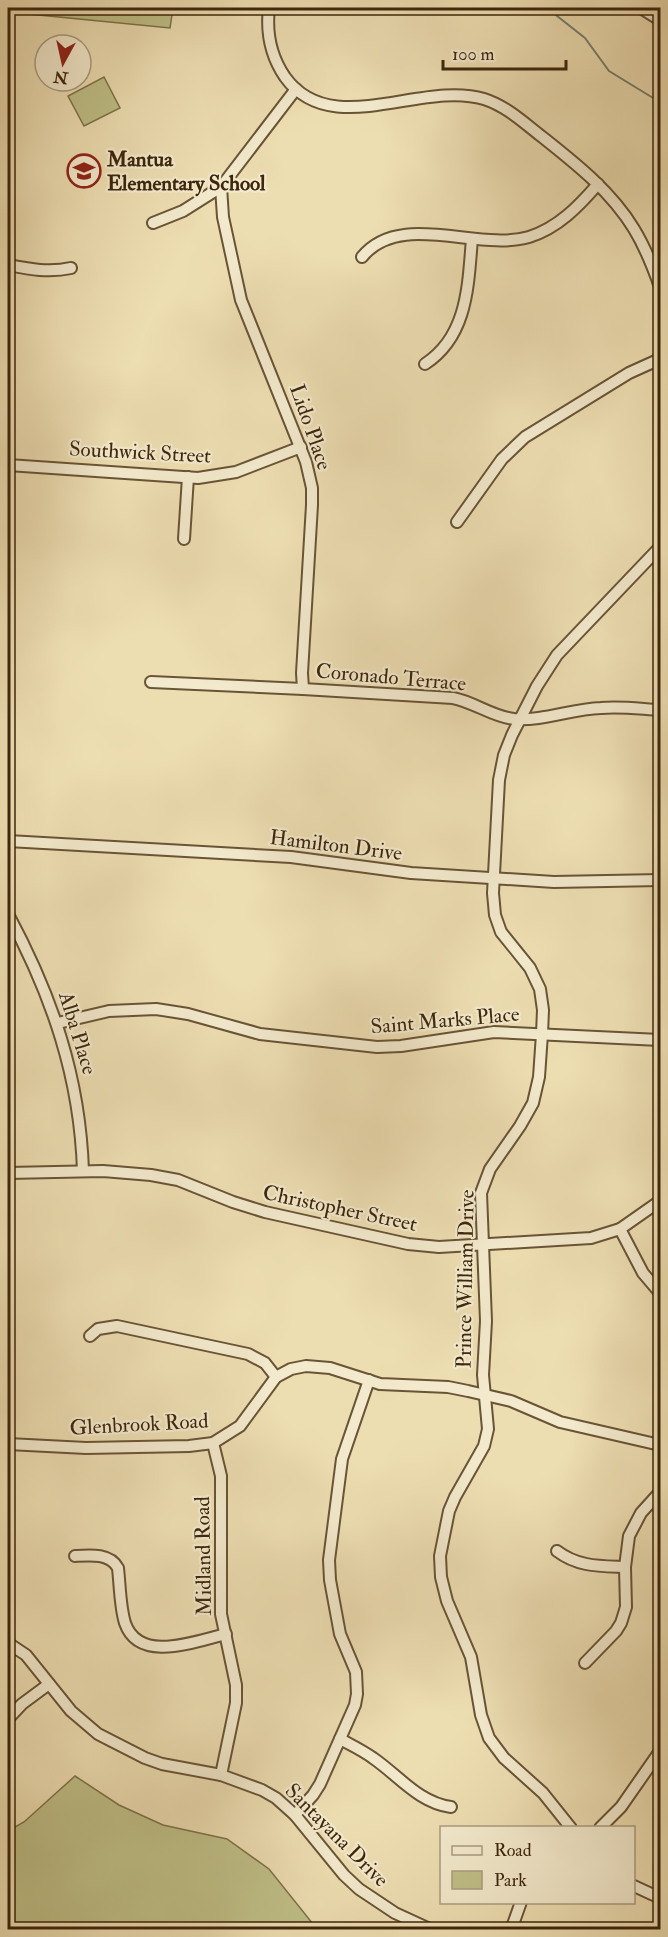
<svg xmlns="http://www.w3.org/2000/svg" width="668" height="1937" font-family="'IM FELL Double Pica',serif">
  <style>
    .green { fill: #bfbf87; stroke: #7e724a; stroke-width: 1.5 }
    .lines { fill: none; stroke-linecap: round; stroke-linejoin: round }
    .stream { stroke: #757f6f; stroke-width: 2 }
    .minor-casing { stroke: #695436; stroke-width: 14 }
    .minor { stroke: #f3eacd; stroke-width: 10 }
    .labels { text-anchor: middle; stroke-width: 4.5; stroke-linejoin: round; paint-order: stroke }
    .poi-label { font-size: 21px; font-weight: bold; fill: #3d260c; stroke: #f3eacd; text-anchor: start }
    .street-label { font-size: 21px; fill: #3d260c; stroke: #f3eacd }
  </style>
  <rect width="100%" height="100%" fill="#eddeb2"/>
  <filter id="stains"><feTurbulence type="fractalNoise" baseFrequency=".00333" numOctaves="4"/><feColorMatrix values="0 0 0 0 .2 0 0 0 0 .09 0 0 0 0 .02 0 0 0 .5 -.17"/></filter>
  <radialGradient id="worn" r=".72"><stop offset=".6" stop-color="#630" stop-opacity="0"/><stop offset="1" stop-color="#630" stop-opacity=".3"/></radialGradient>
  <g class="green">
    <polygon points="8,8 173,8 170,28 8,12"/>
    <polygon points="104,77 120,108 84,126 68,96"/>
    <polygon points="75,1776 119,1805 163,1825 227,1839 269,1869 317,1929 8,1929 8,1831 24,1822"/>
  </g>
  <g class="lines">
    <polyline class="stream" points="539,8 552,12 585,38 609,71 658,101 660,105"/>
    <defs>
      <g id="minor">
        <path d="M 269,8 C 266,33 270,55 285,77 C 331,141 421,80 484,99 C 506,106 523,122 541,136 C 575,163 611,191 634,229 C 645,247 653,267 660,287"/>
        <polyline points="641,8 660,20"/>
        <polyline points="221,187 223,217 241,300 306,462 312,488 312,505 302,673 303,689"/>
        <polyline points="153,223 183,211 221,187 296,89"/>
        <path d="M 362,257 C 400,210 478,252 529,237 C 558,228 579,206 598,184"/>
        <path d="M 8,265 C 29,269 49,273 71,268"/>
        <path d="M 425,364 C 468,336 468,285 472,239"/>
        <polyline points="8,465 198,478 236,472 301,447"/>
        <polyline points="457,522 502,459 525,437 629,373 660,359"/>
        <polyline points="184,539 188,477"/>
        <path d="M 151,682 L 303,689 L 453,698 C 474,702 493,717 514,719 C 544,721 571,709 601,708 C 620,706 641,709 660,710"/>
        <polyline points="8,841 291,857 411,873 554,882 660,880"/>
        <path d="M 8,914 C 52,996 80,1077 83,1171"/>
        <polyline points="58,1023 109,1011 156,1009 188,1014 260,1034 377,1047 401,1046 494,1032 660,1040"/>
        <polyline points="8,1173 103,1171 151,1175 178,1180 233,1202 265,1212 408,1244 439,1247 591,1238 620,1229 660,1201"/>
        <polyline points="620,1229 643,1273 660,1293"/>
        <polyline points="90,1336 98,1329 117,1326 248,1354 265,1363 276,1377"/>
        <polyline points="213,1443 221,1476 221,1614 236,1685 236,1703 221,1775"/>
        <polyline points="8,1444 86,1448 189,1446 213,1443 240,1426 276,1377 291,1369 306,1366 330,1368 380,1384 448,1387 468,1391 511,1401 560,1422 660,1445"/>
        <path d="M 557,1551 C 578,1567 600,1566 625,1567"/>
        <path d="M 75,1556 C 90,1555 110,1553 118,1568 C 120,1586 120,1607 125,1623 C 139,1664 196,1641 226,1634"/>
        <polyline points="8,1643 26,1655 71,1711 98,1734 145,1758 162,1764 221,1775 262,1790 276,1798 295,1815 344,1875 359,1889 395,1913 432,1930"/>
        <polyline points="585,1663 616,1631 621,1623 626,1607 625,1567 629,1536 641,1513 660,1492"/>
        <polyline points="8,1719 22,1704 49,1684"/>
        <path d="M 340,1739 C 351,1745 362,1750 373,1758 C 398,1775 419,1803 451,1807"/>
        <polyline points="295,1815 313,1795 320,1784 355,1705 357,1694 356,1672 340,1634 330,1580 329,1560 342,1459 369,1380"/>
        <polyline points="571,1828 543,1793 504,1758 489,1738 481,1715 471,1657 447,1601 441,1577 440,1556 449,1511 455,1497 484,1446 488,1429 483,1375 486,1321 481,1193 490,1169 520,1126 533,1103 539,1077 542,1034 543,1010 540,989 530,968 501,932 495,915 493,893 499,780 504,755 512,735 537,686 557,655 660,547"/>
        <polyline points="600,1828 621,1807 660,1751"/>
        <polyline points="634,1886 660,1898"/>
        <polyline points="511,1930 521,1902"/>
      </g>
    </defs>
    <use href="#minor" class="minor-casing"/>
    <use href="#minor" class="minor"/>
  </g>
  <defs>
    <symbol id="school-ring" viewBox="-11 -11 22 22"><circle r="9.5" fill="#f3eacd" stroke="#8f2418" stroke-width="1.5"/><path d="M0-5L7-2L0 1L-7-2ZM-4 1L0 2.5L4 1V4Q0 6-4 4Z" fill="#8f2418"/></symbol>
  </defs>
  <g fill-rule="evenodd">
    <use href="#school-ring" x="65" y="152" width="38" height="38"/>
  </g>
  <g class="labels">
    <g class="poi-label">
      <text x="107" y="166">Mantua<tspan x="107" dy="24">Elementary School</tspan></text>
    </g>
    <g class="street-label">
      <text transform="translate(311 427) rotate(71)" y="7">Lido Place</text>
      <text transform="translate(140 452) rotate(3)" y="7">Southwick Street</text>
      <text transform="translate(391 677) rotate(5)" y="7">Coronado Terrace</text>
      <text transform="translate(336 845) rotate(7)" y="7">Hamilton Drive</text>
      <text transform="translate(445 1020) rotate(-5)" y="7">Saint Marks Place</text>
      <text transform="translate(78 1033) rotate(73)" y="7">Alba Place</text>
      <text transform="translate(340 1208) rotate(12)" y="7">Christopher Street</text>
      <text transform="translate(465 1279) rotate(-89)" y="7">Prince William Drive</text>
      <text transform="translate(139 1424) rotate(-3)" y="7">Glenbrook Road</text>
      <text transform="translate(203 1556) rotate(-91)" y="7">Midland Road</text>
      <text transform="translate(337 1835) rotate(45)" y="7">Santayana Drive</text>
    </g>
  </g>
  <rect width="668" height="1937" fill="none" stroke="#eddeb2" stroke-width="30"/>
  <rect x="9" y="9" width="650" height="1919" fill="none" stroke="#3d260c" stroke-width="3"/>
  <rect x="15" y="15" width="638" height="1907" fill="none" stroke="#3d260c" stroke-width="1.5"/>
  <rect x="440" y="1826" width="195" height="78" fill="#f3eacd" stroke="#aa9c80" stroke-width="1.5"/>
  <rect x="452" y="1846" width="30" height="9" fill="#f3eacd" stroke="#aa9c80" stroke-width="1.5"/>
  <text x="494" y="1856" font-size="18" fill="#3d260c">Road</text>
  <rect x="452" y="1871" width="30" height="18" fill="#bfbf87" stroke="#aa9c80" stroke-width="1.5"/>
  <text x="494" y="1886" font-size="18" fill="#3d260c">Park</text>
  <g transform="translate(63 63) rotate(188)"><circle r="28" fill="#f3eacd" stroke="#aa9c80" stroke-width="1.5"/>
  <path d="M0-4.5L10 22L0 15L-10 22Z" fill="#8f2418"/>
  <text y="-9" font-size="16" font-weight="bold" text-anchor="middle" fill="#3d260c">N</text>
  </g>
  <path d="M443 60v9h123v-9" fill="none" stroke="#3d260c" stroke-width="3"/>
  <text x="452" y="60" font-size="18" fill="#3d260c" stroke="#f3eacd" stroke-width="4.5" paint-order="stroke">100 m</text>
  <rect width="100%" height="100%" filter="url(#stains)"/>
  <rect width="100%" height="100%" fill="url(#worn)"/>
</svg>
